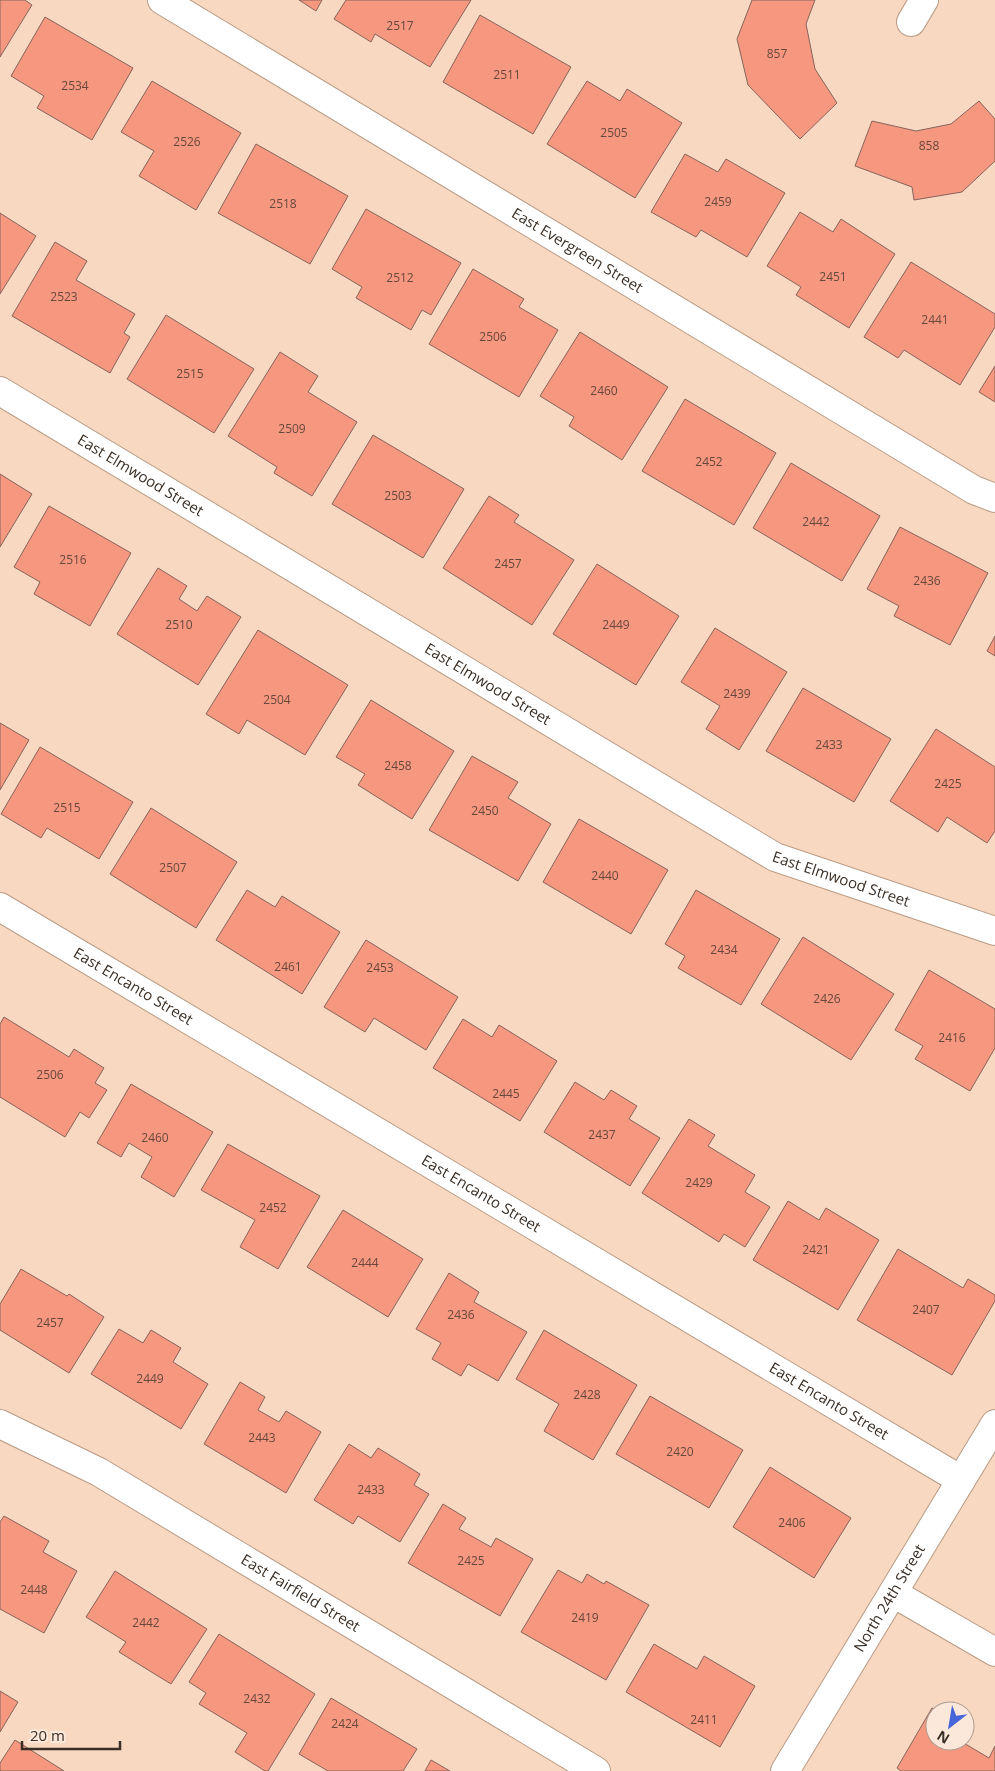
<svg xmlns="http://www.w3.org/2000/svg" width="995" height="1771" font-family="'Open Sans',sans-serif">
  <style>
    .building { fill: #f69780; stroke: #86645b }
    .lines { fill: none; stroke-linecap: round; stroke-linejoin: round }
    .street-casing { stroke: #b99b85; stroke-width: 30 }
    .street { stroke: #fff; stroke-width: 28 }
    .labels { text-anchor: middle; stroke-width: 4; stroke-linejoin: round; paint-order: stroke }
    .number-label { font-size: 12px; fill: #69483c }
    .street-label { font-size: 15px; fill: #3a2e25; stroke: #fbe8da }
  </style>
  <rect width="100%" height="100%" fill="#f8d8c1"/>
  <g class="building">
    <polygon points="0,0 25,0 32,5 0,57"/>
    <polygon points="299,0 322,0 316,11"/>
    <polygon points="346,0 471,0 430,67 375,34 371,42 334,19"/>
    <polygon points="752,0 815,0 806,24 815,69 837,103 800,139 748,85 737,39"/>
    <polygon points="480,15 571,67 533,134 443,82"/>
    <polygon points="45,17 133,68 92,140 37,108 44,96 11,76"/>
    <polygon points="152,81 241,133 196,210 139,176 154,151 121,132"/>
    <polygon points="587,81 620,101 627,89 682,123 635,198 547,144"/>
    <polygon points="979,101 995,119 995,161 962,192 914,200 912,187 855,166 872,121 916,131 951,124"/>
    <polygon points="256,144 348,196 310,264 218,213"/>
    <polygon points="685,154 718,172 726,159 785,193 747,257 701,230 696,237 651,212"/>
    <polygon points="366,209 461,263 431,315 422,310 411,330 356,298 362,287 332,269"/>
    <polygon points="800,212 833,232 841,219 895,254 849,328 796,295 801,287 767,266"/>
    <polygon points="0,213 36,236 0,294"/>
    <polygon points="55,242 87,261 76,280 135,314 124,333 130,337 110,373 12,316"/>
    <polygon points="911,262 995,314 995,327 960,385 904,350 898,358 864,337"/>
    <polygon points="473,269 524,299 519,307 558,330 519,397 429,344"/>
    <polygon points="166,315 254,369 214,433 127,379"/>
    <polygon points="580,332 668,387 622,460 569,426 574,417 540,396"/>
    <polygon points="280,352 318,376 308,392 357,422 312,496 274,473 277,467 228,436"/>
    <polygon points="995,366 995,402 979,392"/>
    <polygon points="685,399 776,453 734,525 642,471"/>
    <polygon points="373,435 464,489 423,558 332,504"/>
    <polygon points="791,463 880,516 842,581 753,528"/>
    <polygon points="0,474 32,494 0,547"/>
    <polygon points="489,496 519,515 514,522 574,560 532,625 443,568"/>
    <polygon points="49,506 131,553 90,626 34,594 40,582 14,567"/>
    <polygon points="900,527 988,573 950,645 894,616 899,606 867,589"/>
    <polygon points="597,564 679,616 636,685 553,634"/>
    <polygon points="158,568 187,586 179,599 197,611 207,596 241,617 198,685 117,634"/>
    <polygon points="715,628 787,672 739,750 706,729 720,706 681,682"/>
    <polygon points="258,630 348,685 305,755 247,720 239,734 206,714"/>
    <polygon points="995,636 995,656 987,651"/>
    <polygon points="803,688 891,739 854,802 766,751"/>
    <polygon points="371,700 454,751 412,819 358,785 365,774 336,757"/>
    <polygon points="0,723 29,740 0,790"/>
    <polygon points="936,729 995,767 995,831 987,843 947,817 938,832 890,801"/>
    <polygon points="40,747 133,802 99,859 47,828 41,838 1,814"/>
    <polygon points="472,756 518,782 508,798 551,824 518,881 429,830"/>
    <polygon points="151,808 237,862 196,928 110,874"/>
    <polygon points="579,819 668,870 631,934 543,882"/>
    <polygon points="247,890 275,907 282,896 340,932 302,994 216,940"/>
    <polygon points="696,890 780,939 741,1005 678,968 685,956 665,944"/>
    <polygon points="803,937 894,994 851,1060 761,1004"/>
    <polygon points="366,940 458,997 426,1050 374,1018 365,1032 324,1007"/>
    <polygon points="929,970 995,1009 995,1048 970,1091 915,1059 923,1046 895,1030"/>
    <polygon points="4,1017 69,1057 74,1049 104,1068 95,1083 107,1090 89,1118 80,1112 65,1137 0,1097 0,1024"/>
    <polygon points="463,1019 492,1037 499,1025 557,1061 520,1121 433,1068"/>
    <polygon points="575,1082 604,1100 611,1090 637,1106 629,1119 660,1138 630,1186 544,1132"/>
    <polygon points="131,1084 213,1132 174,1197 141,1177 152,1157 129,1143 121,1157 97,1143"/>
    <polygon points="689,1119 715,1135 708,1146 755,1175 745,1192 770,1207 745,1247 724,1234 719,1242 642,1193"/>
    <polygon points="228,1144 320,1196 278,1269 240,1247 255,1220 201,1190"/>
    <polygon points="788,1201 819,1220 826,1208 879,1240 838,1310 753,1260"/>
    <polygon points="343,1210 423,1259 388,1317 307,1267"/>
    <polygon points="898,1249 963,1288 968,1279 995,1295 995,1301 952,1375 857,1320"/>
    <polygon points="21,1269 67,1296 69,1294 104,1317 69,1373 0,1330 0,1304"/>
    <polygon points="449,1273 479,1292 474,1302 527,1332 498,1381 468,1364 461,1376 432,1359 441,1343 416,1329"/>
    <polygon points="119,1329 143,1343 151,1330 181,1348 173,1362 208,1384 181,1429 91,1374"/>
    <polygon points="544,1330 637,1385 593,1460 544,1431 559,1404 516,1379"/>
    <polygon points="240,1382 265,1397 258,1410 279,1422 286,1411 321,1432 286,1493 204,1444"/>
    <polygon points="650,1396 743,1450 709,1508 616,1454"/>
    <polygon points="349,1444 371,1458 378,1448 420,1474 414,1485 429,1494 400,1542 358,1516 353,1524 314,1500"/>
    <polygon points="770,1467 851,1518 814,1578 733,1527"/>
    <polygon points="443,1504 466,1518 459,1529 491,1547 496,1538 533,1559 500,1616 408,1563"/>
    <polygon points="4,1516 49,1541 43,1552 77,1571 44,1633 0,1609 0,1522"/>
    <polygon points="558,1570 582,1583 587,1574 604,1584 606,1581 649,1605 606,1680 521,1632"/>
    <polygon points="115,1571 207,1629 171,1684 119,1652 126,1642 86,1617"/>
    <polygon points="219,1634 315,1694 268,1771 265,1771 235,1752 247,1733 199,1704 206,1693 189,1682"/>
    <polygon points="654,1644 697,1669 704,1656 755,1686 720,1747 626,1692"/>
    <polygon points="0,1691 18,1702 0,1732"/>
    <polygon points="331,1698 417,1749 403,1771 328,1771 299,1754"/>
    <polygon points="932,1708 938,1711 935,1711 935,1741 963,1741 962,1742 989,1758 995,1746 995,1771 901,1771 897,1768"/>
    <polygon points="15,1740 64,1771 0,1771 0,1763"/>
    <polygon points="431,1760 450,1771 425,1771"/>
  </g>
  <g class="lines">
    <defs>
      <g id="street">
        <path id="s1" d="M 162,0 L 974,490 L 995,498"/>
        <polyline points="911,22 924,0"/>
        <path id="s2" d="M 0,391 L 775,857 L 995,931"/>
        <path id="s3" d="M 0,907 L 961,1480"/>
        <path id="s4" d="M 0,1424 L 99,1472 L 596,1771"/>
        <polyline points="893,1593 995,1652"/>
        <path id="s5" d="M 785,1771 L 995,1424"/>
      </g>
    </defs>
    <use href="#street" class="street-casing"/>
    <use href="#street" class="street"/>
  </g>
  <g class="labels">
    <g class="number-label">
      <text x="400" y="30">2517</text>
      <text x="777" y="58">857</text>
      <text x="507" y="79">2511</text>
      <text x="75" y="90">2534</text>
      <text x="614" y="137">2505</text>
      <text x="187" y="146">2526</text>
      <text x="929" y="150">858</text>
      <text x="718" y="206">2459</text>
      <text x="283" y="208">2518</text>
      <text x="833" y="281">2451</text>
      <text x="400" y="282">2512</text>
      <text x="64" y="301">2523</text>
      <text x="935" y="324">2441</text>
      <text x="493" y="341">2506</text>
      <text x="190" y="378">2515</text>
      <text x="604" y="395">2460</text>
      <text x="292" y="433">2509</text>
      <text x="709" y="466">2452</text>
      <text x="398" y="500">2503</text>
      <text x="816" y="526">2442</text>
      <text x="73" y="564">2516</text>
      <text x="508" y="568">2457</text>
      <text x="927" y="585">2436</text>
      <text x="179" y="629">2510</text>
      <text x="616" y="629">2449</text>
      <text x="737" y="698">2439</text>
      <text x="277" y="704">2504</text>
      <text x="829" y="749">2433</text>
      <text x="398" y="770">2458</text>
      <text x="948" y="788">2425</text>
      <text x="67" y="812">2515</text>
      <text x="485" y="815">2450</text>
      <text x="173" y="872">2507</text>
      <text x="605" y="880">2440</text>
      <text x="724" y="954">2434</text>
      <text x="288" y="971">2461</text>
      <text x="380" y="972">2453</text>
      <text x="827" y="1003">2426</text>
      <text x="952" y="1042">2416</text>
      <text x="50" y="1079">2506</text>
      <text x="506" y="1098">2445</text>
      <text x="602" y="1139">2437</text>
      <text x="155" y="1142">2460</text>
      <text x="699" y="1187">2429</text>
      <text x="273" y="1212">2452</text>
      <text x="816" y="1254">2421</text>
      <text x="365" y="1267">2444</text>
      <text x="926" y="1314">2407</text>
      <text x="461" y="1319">2436</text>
      <text x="50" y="1327">2457</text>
      <text x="150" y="1383">2449</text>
      <text x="587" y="1399">2428</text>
      <text x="262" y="1442">2443</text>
      <text x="680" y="1456">2420</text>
      <text x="371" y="1494">2433</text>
      <text x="792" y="1527">2406</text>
      <text x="471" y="1565">2425</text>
      <text x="34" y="1594">2448</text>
      <text x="585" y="1622">2419</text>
      <text x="146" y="1627">2442</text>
      <text x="257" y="1703">2432</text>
      <text x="704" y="1724">2411</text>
      <text x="345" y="1728">2424</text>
    </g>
    <g class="street-label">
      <text dy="5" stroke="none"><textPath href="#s1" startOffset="485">East Evergreen Street</textPath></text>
      <text dy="5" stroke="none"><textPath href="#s2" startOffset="164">East Elmwood Street</textPath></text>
      <text dy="5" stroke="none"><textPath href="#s2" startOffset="569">East Elmwood Street</textPath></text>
      <text dy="5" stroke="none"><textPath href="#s2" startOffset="974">East Elmwood Street</textPath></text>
      <text dy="5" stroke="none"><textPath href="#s3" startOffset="155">East Encanto Street</textPath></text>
      <text dy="5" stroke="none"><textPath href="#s3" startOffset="560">East Encanto Street</textPath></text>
      <text dy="5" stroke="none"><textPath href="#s3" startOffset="965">East Encanto Street</textPath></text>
      <text dy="5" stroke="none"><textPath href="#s4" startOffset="345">East Fairfield Street</textPath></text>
      <text dy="5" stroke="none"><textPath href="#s5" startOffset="202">North 24th Street</textPath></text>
    </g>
  </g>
  <g transform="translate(950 1726) rotate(211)"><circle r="24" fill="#fbe8da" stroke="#ae9e92"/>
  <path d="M0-4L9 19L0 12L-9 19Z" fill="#4766d9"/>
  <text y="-8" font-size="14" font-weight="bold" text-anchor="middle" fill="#3a2e25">N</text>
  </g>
  <path d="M22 1741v8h98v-8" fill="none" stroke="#3a2e25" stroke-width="2.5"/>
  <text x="30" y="1741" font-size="15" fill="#3a2e25" stroke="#fbe8da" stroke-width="4" paint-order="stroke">20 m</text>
</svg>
